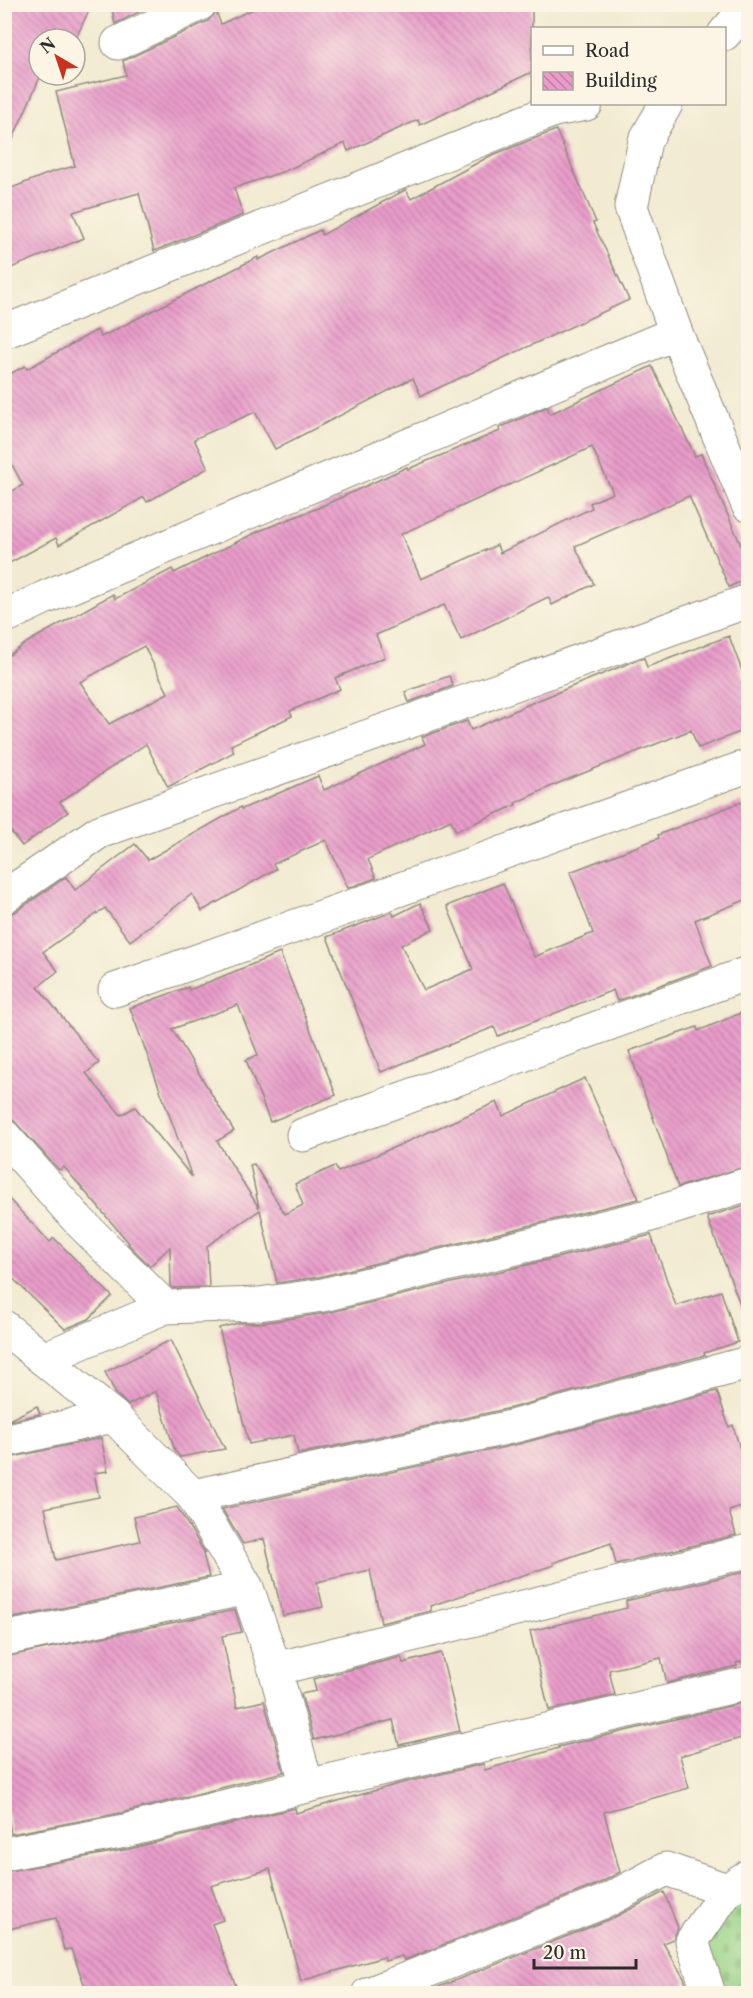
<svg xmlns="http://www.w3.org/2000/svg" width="753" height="1998" font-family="'Libre Caslon Text',serif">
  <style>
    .cemetery { fill: url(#cemetery-stones); stroke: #627f58; stroke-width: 1.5 }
    .building { fill: url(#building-back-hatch); fill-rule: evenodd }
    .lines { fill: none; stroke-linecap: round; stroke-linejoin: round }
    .street-casing { stroke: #8e8b7e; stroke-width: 35 }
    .street { stroke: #fff; stroke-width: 33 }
  </style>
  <defs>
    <pattern id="cemetery-stones" width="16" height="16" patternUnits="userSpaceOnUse" patternTransform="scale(1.5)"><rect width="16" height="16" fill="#98d386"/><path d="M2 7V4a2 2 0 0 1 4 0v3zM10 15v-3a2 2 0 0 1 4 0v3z" fill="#83b574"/></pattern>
    <pattern id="building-back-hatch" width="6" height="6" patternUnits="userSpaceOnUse" patternTransform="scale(1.5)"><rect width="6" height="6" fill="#e99cca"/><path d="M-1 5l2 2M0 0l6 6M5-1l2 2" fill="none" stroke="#bd7fa4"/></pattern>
  </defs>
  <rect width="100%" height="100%" fill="#fcf5e5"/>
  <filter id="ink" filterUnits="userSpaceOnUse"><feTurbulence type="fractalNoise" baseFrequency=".0167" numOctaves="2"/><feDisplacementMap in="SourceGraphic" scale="12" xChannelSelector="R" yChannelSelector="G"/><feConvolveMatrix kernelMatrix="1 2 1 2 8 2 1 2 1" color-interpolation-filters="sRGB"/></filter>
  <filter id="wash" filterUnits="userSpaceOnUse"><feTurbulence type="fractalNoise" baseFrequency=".008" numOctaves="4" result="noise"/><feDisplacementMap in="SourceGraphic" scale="24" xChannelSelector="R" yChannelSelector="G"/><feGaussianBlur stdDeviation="1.35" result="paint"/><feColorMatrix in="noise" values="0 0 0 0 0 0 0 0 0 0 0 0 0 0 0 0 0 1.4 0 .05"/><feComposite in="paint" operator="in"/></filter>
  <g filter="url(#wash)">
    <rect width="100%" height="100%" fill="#f2ebd2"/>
    <polygon class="cemetery" points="748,1876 748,1993 709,1993 692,1941"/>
    <g id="blocks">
      <g class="building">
        <polygon points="15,4 92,4 75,40 39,39 39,75 41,75 4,159 4,26"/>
        <polygon points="111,4 155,4 115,24"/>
        <polygon points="264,4 532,4 532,72 420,125 418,120 348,151 345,143 285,171 234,188 243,215 154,251 139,193 73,212 84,238 4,271 4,191 52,172 75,166 56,92 126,75 123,61 208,21 216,12 221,24"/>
        <polygon points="556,130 596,222 593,223 629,300 421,396 413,378 275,449 255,412 194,439 208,468 147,502 144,497 59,545 56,538 4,566 4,496 23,485 4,450 4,377 25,366 27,369 97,330 101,337 258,257 258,260 320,230 322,235 405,190 406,190 411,199 490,156"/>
        <path d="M 652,366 L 695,456 L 701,454 L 748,561 L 748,578 L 729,587 L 689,496 L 575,546 L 594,584 L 552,605 L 548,597 L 461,640 L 444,605 L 376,635 L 385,657 L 335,678 L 340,689 L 290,711 L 292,716 L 231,745 L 234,752 L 168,787 L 146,744 L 60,802 L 68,812 L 22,846 L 4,823 L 4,659 L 28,642 L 113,594 L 115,599 L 172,569 L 174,573 L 259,531 L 318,508 L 407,467 L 408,469 L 500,431 L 499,428 L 547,407 L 550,414 ZM 592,447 L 613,493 L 590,503 L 592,508 L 500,553 L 497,545 L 421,579 L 401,534 ZM 144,646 L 168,693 L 109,724 L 80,682 Z"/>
        <polygon points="729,636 748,687 748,729 698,748 691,730 554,785 515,803 516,805 456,831 451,820 368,859 376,878 348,888 326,840 273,864 276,869 202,911 192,894 130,941 105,908 43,952 58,971 38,987 99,1063 86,1073 121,1115 135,1107 192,1177 130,1008 188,987 189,990 280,953 336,1095 270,1122 246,1060 258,1055 238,1005 172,1029 234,1131 217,1141 259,1208 250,1165 254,1164 285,1214 303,1205 295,1184 335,1166 338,1172 497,1102 503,1116 585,1078 639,1199 319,1277 277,1283 260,1210 207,1246 209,1287 173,1288 171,1286 170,1247 150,1266 128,1244 129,1243 64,1167 59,1170 4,1110 4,916 15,912 66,877 75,890 135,844 148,860 241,807 242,809 318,776 324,790 425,744 422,737 467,721 471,730 534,702 632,662 644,658 647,667"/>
        <polygon points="449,676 453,686 409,702 405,692"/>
        <polygon points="741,802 748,820 748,899 695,920 712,966 617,1001 613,990 498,1036 494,1027 381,1072 327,937 392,912 394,916 420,903 433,929 401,945 424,990 473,969 447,906 503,883 534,957 593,933 570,872 659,838 658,835"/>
        <polygon points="748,1010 748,1166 678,1187 629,1051 697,1027 698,1031"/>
        <polygon points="4,1194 50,1242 54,1238 112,1296 89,1319 65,1329 4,1270"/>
        <polygon points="748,1204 748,1319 746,1320 707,1217"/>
        <polygon points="651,1235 676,1306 721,1291 738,1342 704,1353 705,1355 511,1408 298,1454 294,1435 249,1444 219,1328 239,1323 261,1323 327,1313"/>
        <polygon points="171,1340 225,1449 180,1457 175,1451 156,1391 128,1405 116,1394 105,1372"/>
        <polygon points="717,1391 729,1427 733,1425 748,1477 748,1505 729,1511 736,1535 616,1564 611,1543 553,1563 554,1565 430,1606 431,1611 381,1623 370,1570 317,1582 323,1607 283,1616 264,1539 243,1544 222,1509 519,1444"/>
        <polygon points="37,1406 40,1414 5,1422"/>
        <polygon points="101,1438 108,1471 94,1473 99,1497 45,1508 56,1560 140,1541 134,1517 177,1507 205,1553 203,1554 209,1577 4,1620 4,1459"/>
        <polygon points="747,1571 748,1577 748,1660 736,1663 737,1666 667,1683 661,1658 609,1670 615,1695 549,1710 530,1631 627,1608 626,1601"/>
        <polygon points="235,1610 242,1632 222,1636 237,1707 264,1701 284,1772 121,1813 11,1834 4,1793 4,1657"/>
        <polygon points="441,1653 460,1731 399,1745 393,1720 314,1740 301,1694 316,1691 313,1679 401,1657 403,1663"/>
        <polygon points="747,1702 748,1736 680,1756 689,1788 604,1812 620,1872 598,1884 404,1960 402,1956 385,1961 384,1957 301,1981 270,1869 211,1886 223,1920 212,1924 239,1994 88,1994 71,1949 64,1950 56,1918 4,1930 4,1872 129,1849 295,1808 296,1813 398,1784 483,1764 485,1770 559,1748 558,1747"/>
        <polygon points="664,1892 678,1928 673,1939 663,1943 684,1978 689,1994 421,1994 613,1918"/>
      </g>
    </g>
  </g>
  <g filter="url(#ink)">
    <use href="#blocks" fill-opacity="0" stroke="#8e8b7e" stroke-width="1.5"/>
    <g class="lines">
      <defs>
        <g id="street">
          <polyline points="724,34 748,6"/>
          <polyline points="118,43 200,4"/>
          <polyline points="666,104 645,141 631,207 676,333 748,505"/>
          <polyline points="4,332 554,110 586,104"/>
          <polyline points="4,617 46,597 676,333"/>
          <polyline points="4,897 99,832 748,601"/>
          <polyline points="115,990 748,766"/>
          <polyline points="303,1135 748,973"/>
          <polyline points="4,1136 78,1220 165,1307"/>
          <polyline points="4,1327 113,1416 193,1496 247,1588 275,1669 307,1786"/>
          <polyline points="43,1359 165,1307 259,1304 323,1295 644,1217 748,1184"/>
          <polyline points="4,1441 113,1416"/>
          <polyline points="193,1496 515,1426 748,1363"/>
          <polyline points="4,1639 247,1588"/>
          <polyline points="275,1669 748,1551"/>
          <polyline points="4,1854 125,1831 307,1786 748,1683"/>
          <polyline points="368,1994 606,1901 666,1869 727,1890"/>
          <polyline points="709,1994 692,1941 727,1890 748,1876"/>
        </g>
      </defs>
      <use href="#street" class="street-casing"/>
      <use href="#street" class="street"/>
    </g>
  </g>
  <rect width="753" height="1998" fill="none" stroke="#fcf5e5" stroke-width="24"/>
  <rect x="531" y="27" width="195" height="78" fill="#fcf5e5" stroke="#a8a49b" stroke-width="1.5"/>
  <rect x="543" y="46" width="30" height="9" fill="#ffffff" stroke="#a8a49b" stroke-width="1.5"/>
  <text x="585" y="57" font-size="18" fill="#2b2b2b">Road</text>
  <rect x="543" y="72" width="30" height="18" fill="url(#building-back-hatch)" stroke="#a8a49b" stroke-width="1.5"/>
  <text x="585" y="87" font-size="18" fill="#2b2b2b">Building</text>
  <g transform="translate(57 57) rotate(321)"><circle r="28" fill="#fcf5e5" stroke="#a8a49b" stroke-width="1.5"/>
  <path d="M0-4.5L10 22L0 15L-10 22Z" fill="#c8321e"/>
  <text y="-9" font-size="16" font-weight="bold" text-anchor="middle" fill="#2b2b2b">N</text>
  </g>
  <path d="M534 1959v9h102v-9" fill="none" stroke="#2b2b2b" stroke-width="3"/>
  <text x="543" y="1959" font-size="18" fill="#2b2b2b" stroke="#fcf5e5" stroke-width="4.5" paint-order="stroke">20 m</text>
</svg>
